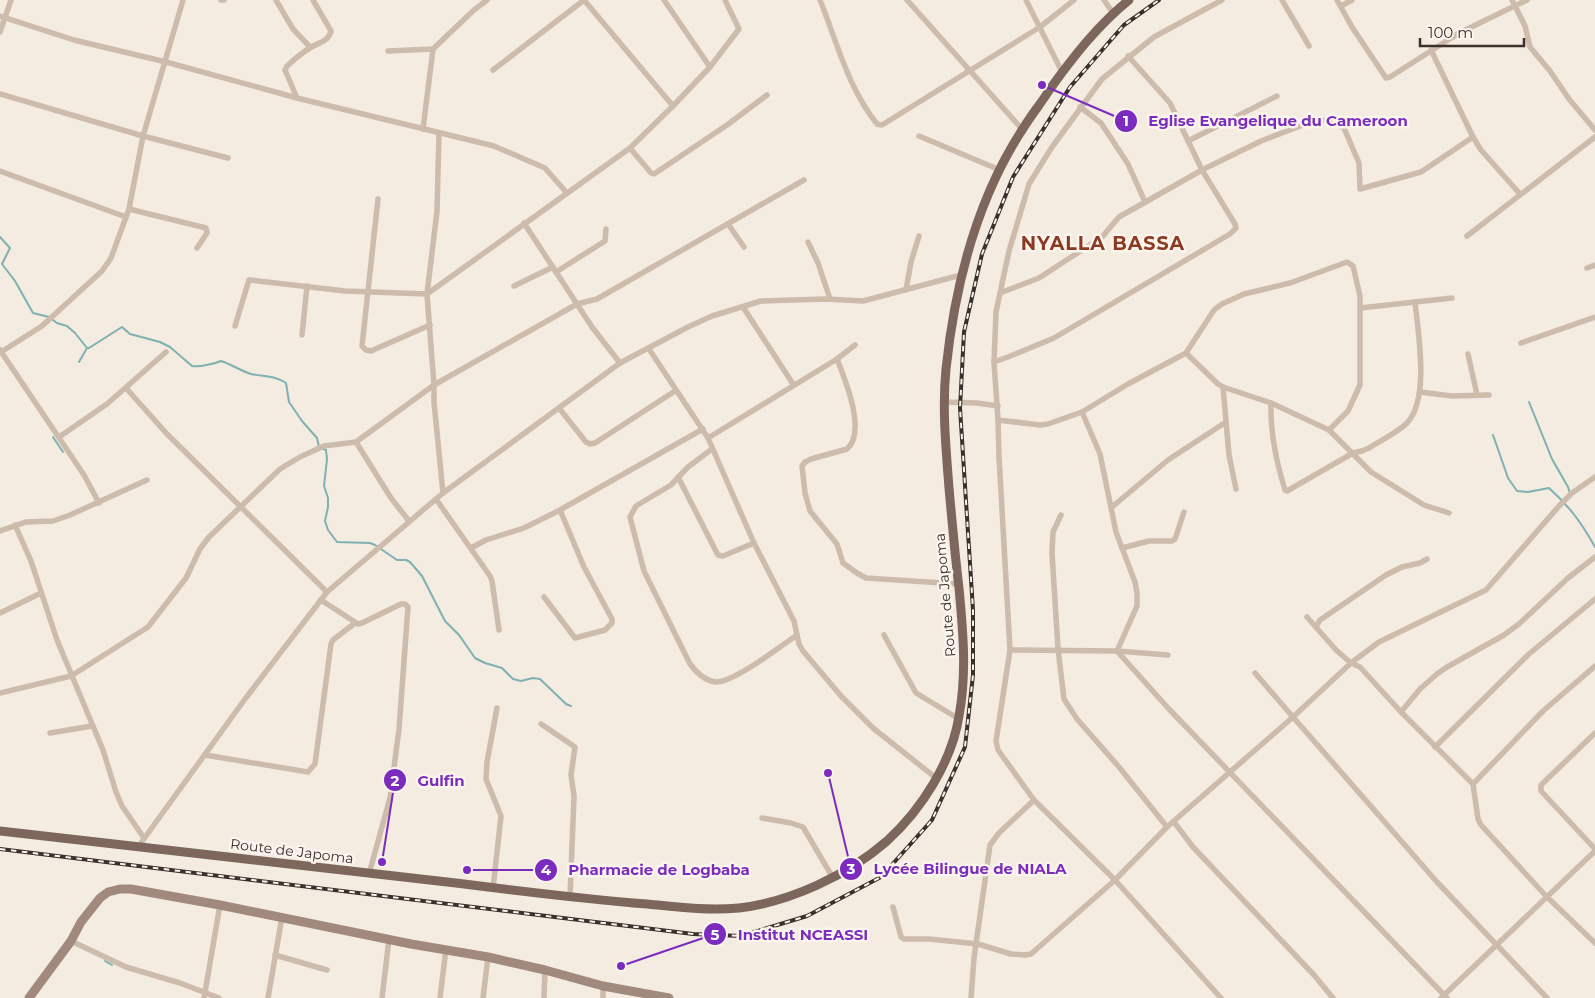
<svg xmlns="http://www.w3.org/2000/svg" width="1595" height="998" font-family="Montserrat,sans-serif">
  <style>
    .lines { fill: none; stroke-linecap: round; stroke-linejoin: round }
    .stream { stroke: #7fb0b2; stroke-width: 2 }
    .street { stroke: #cdbbac; stroke-width: 5.5 }
    .secondary { stroke: #a18a7d; stroke-width: 9 }
    .primary { stroke: #7d675c; stroke-width: 9 }
    .rail-casing { stroke: #3b302b; stroke-width: 4 }
    .rail { stroke: #fbf5ee; stroke-width: 2; stroke-dasharray: 5.5; stroke-linecap: butt }
    .labels { text-anchor: middle; stroke-width: 5; stroke-linejoin: round; paint-order: stroke }
    .street-label { font-size: 14px; fill: #3b302b; stroke: #fbf5ee }
    .district-label { font-size: 19px; font-weight: bold; letter-spacing: 1px; fill: #8c3b22; stroke: #fbf5ee }
    .leader { fill: none; stroke: #7b2cbf; stroke-width: 2 }
    .callout-dot { fill: #7b2cbf; stroke: #fbf5ee; stroke-width: 2 }
    .mark-label { font-size: 15px; text-anchor: middle; font-weight: bold; fill: #fff }
    .callout-label { font-size: 15px; text-anchor: middle; font-weight: bold; fill: #7b2cbf; stroke: #fbf5ee; stroke-width: 5; stroke-linejoin: round; paint-order: stroke }
  </style>
  <rect width="100%" height="100%" fill="#f4ebe1"/>
  <g class="lines">
    <g class="stream">
      <polyline points="0,237 10,248 2,264 15,281 33,313 49,317 57,323 67,326 75,333 87,348"/>
      <path d="M 79,362 L 87,348 L 89,348 L 122,327 L 130,334 L 160,342 L 170,347 L 192,366 C 200,367 214,364 221,361 C 231,364 241,371 251,374 C 264,377 274,375 286,383 L 289,402 L 302,421 L 317,438 L 319,447"/>
      <polyline points="1529,402 1552,459 1568,487 1570,493"/>
      <path d="M 1493,435 L 1508,478 L 1517,491 L 1528,492 L 1549,488 C 1570,507 1581,522 1595,547"/>
      <polyline points="53,437 63,452"/>
      <polyline points="323,449 326,450 327,459 324,486 328,498 328,507 325,521 328,530 337,542 370,543 375,545 397,560 406,560 410,562 422,576 445,621 459,635 475,658 485,663 502,668 513,679 521,681 533,678 540,679 566,704 571,706"/>
      <polyline points="105,961 112,965"/>
    </g>
    <g class="street">
      <polyline points="221,0 224,0"/>
      <polyline points="276,0 293,29 310,47"/>
      <polyline points="664,0 710,67 673,106"/>
      <path d="M 820,0 C 837,42 848,88 877,124 L 882,125 L 1040,27 L 1074,0"/>
      <polyline points="907,0 1022,129"/>
      <polyline points="1026,0 1062,72"/>
      <polyline points="1104,0 1113,13"/>
      <polyline points="1282,0 1309,46"/>
      <polyline points="1337,0 1352,27 1386,78 1390,77 1459,33 1527,0"/>
      <polyline points="1512,0 1525,26 1530,47 1550,71 1569,99 1595,130"/>
      <polyline points="1341,6 1352,0"/>
      <polyline points="0,16 74,40 166,62 297,98 494,146 545,168 566,192"/>
      <polyline points="0,32 11,0"/>
      <polyline points="1431,50 1473,137 1481,150 1520,194"/>
      <polyline points="388,51 433,49"/>
      <polyline points="710,67 739,29 725,0"/>
      <polyline points="493,70 584,0"/>
      <polyline points="0,94 143,136 228,158"/>
      <path d="M 297,98 L 285,70 L 287,66 C 294,60 301,53 310,48 C 318,42 328,43 331,31 L 313,0"/>
      <polyline points="1080,107 1101,123 1128,164 1145,202"/>
      <polyline points="423,129 433,49 474,10 487,0"/>
      <polyline points="439,133 437,211 427,294 434,385 434,402 443,493"/>
      <polyline points="919,136 1000,170"/>
      <polyline points="1188,141 1277,96"/>
      <polyline points="630,148 651,173 654,174 727,125 767,95"/>
      <polyline points="0,171 126,217"/>
      <polyline points="378,199 362,346 366,350 371,351 430,325"/>
      <polyline points="129,209 206,228 207,233 197,248"/>
      <polyline points="524,223 592,327 620,363"/>
      <polyline points="728,224 744,247"/>
      <polyline points="1467,236 1595,137"/>
      <polyline points="808,242 818,263 830,299"/>
      <polyline points="1587,268 1595,265"/>
      <polyline points="556,272 605,241 606,229"/>
      <polyline points="514,286 553,267"/>
      <polyline points="906,290 911,262 919,236"/>
      <polyline points="1000,293 1039,278 1102,237 1119,217 1202,170 1261,141 1313,121 1325,120 1334,122 1344,128 1359,163 1360,189 1421,172 1473,137"/>
      <polyline points="743,307 793,384"/>
      <polyline points="1360,308 1452,298"/>
      <polyline points="235,326 249,280 345,291 427,294 630,148 673,106 584,0"/>
      <polyline points="302,335 307,286"/>
      <polyline points="1521,343 1595,317"/>
      <polyline points="855,345 837,359 708,438 754,543 794,621 799,644 803,651 841,696 873,728 936,778"/>
      <polyline points="649,349 708,438"/>
      <polyline points="0,350 84,475 99,503"/>
      <polyline points="1,352 42,326 102,271 111,258 129,209 143,136 183,0"/>
      <polyline points="1186,353 1214,310 1222,304 1244,294 1290,283 1347,262 1353,266 1360,296 1360,385 1348,411 1329,430"/>
      <polyline points="1468,354 1477,395"/>
      <path d="M 837,359 C 845,379 867,432 847,449 L 811,459 L 805,462 L 802,466 L 805,493 L 810,511 L 837,544 L 843,563 L 857,573 L 866,578 L 958,584"/>
      <polyline points="994,362 1008,357 1054,338 1230,234 1236,228 1235,224 1202,170 1170,103 1128,56"/>
      <polyline points="1223,387 1229,455 1236,489"/>
      <polyline points="126,388 167,434 327,592"/>
      <polyline points="1420,392 1452,396 1489,395"/>
      <polyline points="944,402 977,403 998,406"/>
      <path d="M 1271,403 C 1270,434 1276,461 1285,490 L 1287,491 L 1353,453 L 1362,451 L 1369,448 C 1381,440 1397,433 1407,423 C 1430,399 1418,332 1415,302"/>
      <polyline points="559,408 586,442 590,444 595,443 675,391"/>
      <polyline points="1082,412 1048,424 1040,425 998,420 994,362 996,312 1009,251 1029,184 1052,147 1102,79 1154,37 1222,0"/>
      <polyline points="998,420 999,457 1010,650 996,741 998,750 1034,800 1115,880 1221,998"/>
      <polyline points="59,437 107,404 166,352"/>
      <polyline points="356,442 391,498 409,521"/>
      <path d="M 712,449 L 688,467 L 671,485 L 636,506 L 630,517 L 644,571 L 690,664 C 696,672 705,681 716,682 C 733,683 781,646 797,635"/>
      <polyline points="678,477 718,555 723,556 754,543"/>
      <polyline points="436,499 490,576 492,581 499,630"/>
      <polyline points="1112,507 1168,460 1226,422"/>
      <polyline points="1061,515 1053,532 1052,553 1058,649 1064,699 1077,719 1119,767 1167,827"/>
      <polyline points="15,525 31,561 57,640 103,750 116,792 122,806 144,838"/>
      <polyline points="0,531 26,522 53,521 70,515 147,480"/>
      <polyline points="471,548 486,540 524,528 560,510 703,429"/>
      <polyline points="1122,548 1149,541 1172,541 1175,539 1184,512"/>
      <polyline points="544,597 575,638 605,630 612,623 612,619 584,567 560,510"/>
      <polyline points="321,600 358,624 362,623 401,604 405,604 408,607 399,729 390,798 369,874"/>
      <polyline points="0,613 41,593"/>
      <polyline points="1307,617 1336,650 1351,663 1360,667 1401,712 1473,784 1478,819 1481,825 1546,896 1595,943"/>
      <polyline points="1316,627 1320,620 1386,575 1402,567 1420,563 1427,559"/>
      <polyline points="884,635 916,693 959,719"/>
      <polyline points="1010,650 1117,651 1168,708 1447,998"/>
      <polyline points="1168,655 1117,651 1137,606 1137,593 1135,582 1116,532 1100,454 1082,412 1128,384 1186,353 1218,384 1223,387 1271,403 1329,430 1371,472 1424,505 1449,513"/>
      <polyline points="1255,673 1293,717 1351,663 1379,642 1486,590 1559,506 1572,493 1595,477"/>
      <polyline points="0,693 71,676 148,627 186,578 200,549 209,537 280,469 300,457 324,446 356,442 434,385 577,304 597,299 804,180"/>
      <polyline points="1401,712 1420,689 1437,674 1447,667 1504,635 1519,624 1568,578 1595,557"/>
      <polyline points="541,724 575,747 571,775 574,796 570,897"/>
      <polyline points="50,733 92,726"/>
      <polyline points="1595,733 1541,785 1541,791 1595,849"/>
      <polyline points="1435,747 1529,654 1595,599"/>
      <polyline points="205,755 308,772 315,764 331,644 333,640 355,623"/>
      <polyline points="1473,784 1543,711 1595,666"/>
      <polyline points="762,818 791,823 803,827 833,878"/>
      <polyline points="1174,822 1193,847 1314,975 1333,998"/>
      <polyline points="138,847 245,699 327,592 443,493 620,363 688,327 712,316 761,301 825,299 863,301 961,275"/>
      <polyline points="493,888 501,816 486,779 487,762 497,708"/>
      <polyline points="893,907 901,937 904,939 929,939 978,944 1011,954 1025,955 1031,954 1115,880 1167,827 1293,717 1437,882 1547,998"/>
      <polyline points="71,941 126,967 180,983 219,998"/>
      <polyline points="275,955 327,970"/>
      <polyline points="603,986 603,998"/>
      <polyline points="204,998 220,905"/>
      <polyline points="268,998 282,917"/>
      <polyline points="382,998 389,939"/>
      <polyline points="440,998 446,949"/>
      <polyline points="483,998 488,957"/>
      <polyline points="544,998 545,970"/>
      <polyline points="971,998 974,958 990,845 999,833 1034,800"/>
      <polyline points="1441,998 1595,851"/>
    </g>
    <polyline class="secondary" points="29,998 71,941 81,922 100,898 108,892 120,889 131,889 220,905 411,944 488,957 545,970 603,986 669,998"/>
    <path class="primary" d="M 0,831 C 152,849 304,865 456,883 C 519,891 583,899 647,904 C 677,907 708,911 739,908 C 790,902 848,875 887,841 C 921,810 952,762 959,716 C 967,673 963,631 959,588 C 955,555 952,521 949,488 C 946,448 942,409 946,369 C 955,284 977,198 1024,127 C 1032,114 1042,102 1050,89 C 1073,57 1098,25 1129,0"/>
    <defs>
      <polyline id="rail" points="0,849 693,934 741,936 807,916 881,877 932,820 965,747 973,675 973,610 960,408 964,332 982,254 1013,177 1070,87 1124,25 1159,0"/>
    </defs>
    <use href="#rail" class="rail-casing"/>
    <use href="#rail" class="rail"/>
  </g>
  <g class="labels">
    <g class="street-label">
      <text transform="translate(945 595) rotate(-95)" y="5">Route de Japoma</text>
      <text transform="translate(292 851) rotate(7)" y="5">Route de Japoma</text>
    </g>
    <g class="district-label">
      <text x="1103" y="250">NYALLA BASSA</text>
    </g>
  </g>
  <path class="leader" d="M1042 85L1126 121M382 862L395 780M828 773L851 869M467 870L546 870M621 966L715 934"/>
  <g class="callout-dot">
    <circle cx="1042" cy="85" r="5"/>
    <circle cx="382" cy="862" r="5"/>
    <circle cx="828" cy="773" r="5"/>
    <circle cx="467" cy="870" r="5"/>
    <circle cx="621" cy="966" r="5"/>
    <circle cx="1126" cy="121" r="12"/>
    <circle cx="395" cy="780" r="12"/>
    <circle cx="851" cy="869" r="12"/>
    <circle cx="546" cy="870" r="12"/>
    <circle cx="715" cy="934" r="12"/>
  </g>
  <g class="mark-label">
    <text x="1126" y="126">1</text>
    <text x="395" y="786">2</text>
    <text x="851" y="874">3</text>
    <text x="546" y="875">4</text>
    <text x="715" y="940">5</text>
  </g>
  <g class="callout-label">
    <text x="1278" y="126">Eglise Evangelique du Cameroon</text>
    <text x="441" y="786">Gulfin</text>
    <text x="970" y="874">Lycée Bilingue de NIALA</text>
    <text x="659" y="875">Pharmacie de Logbaba</text>
    <text x="803" y="940">Institut NCEASSI</text>
  </g>
  <path d="M1420 38v8h104v-8" fill="none" stroke="#3b302b" stroke-width="2.5"/>
  <text x="1428" y="38" font-size="15" fill="#3b302b" stroke="#fbf5ee" stroke-width="4" paint-order="stroke">100 m</text>
</svg>
